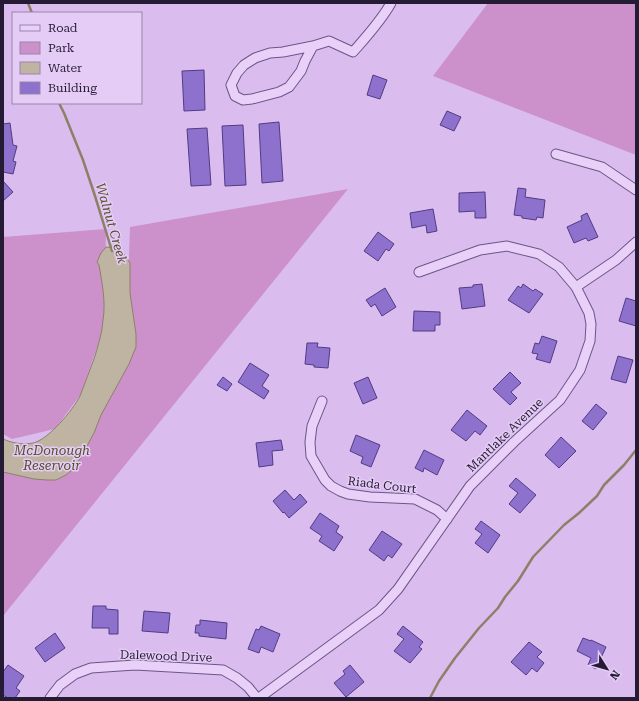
<svg xmlns="http://www.w3.org/2000/svg" width="639" height="701" font-family="'Roboto Serif',serif">
  <style>
    .green { fill: #cc91cb }
    .water { fill: #bfb3a1; stroke: #8d8068 }
    .lines { fill: none; stroke-linecap: round; stroke-linejoin: round }
    .stream { stroke: #8d8068; stroke-width: 2.5 }
    .building { fill: #8e71cd; stroke: #513b85 }
    .minor-casing { stroke: #6b5686; stroke-width: 11 }
    .minor { stroke: #e9d0f9; stroke-width: 9 }
    .labels { text-anchor: middle; stroke-width: 3; stroke-linejoin: round; paint-order: stroke }
    .street-label { font-size: 12px; fill: #251b35; stroke: #e5ccf6 }
    .water-label { font-size: 13px; font-style: italic; fill: #554e2a; stroke: #e5ccf6 }
  </style>
  <rect width="100%" height="100%" fill="#dabdee"/>
  <g class="green">
    <polygon points="488,3 636,3 636,155 433,76"/>
    <polygon points="348,189 3,616 3,466 24,470 126,344 130,227"/>
    <polygon points="106,229 104,327 81,394 55,429 12,439 3,434 3,237"/>
  </g>
  <path class="water" d="M 106,247 L 117,248 L 124,254 L 130,263 L 130,293 L 136,334 L 136,347 L 129,364 L 101,415 L 94,433 L 80,459 L 73,469 L 66,475 L 56,480 L 47,480 L 34,479 L 3,472 L 3,439 C 12,443 23,445 33,443 C 48,440 73,410 80,396 C 85,384 89,371 94,359 C 98,346 102,334 103,320 C 106,302 102,283 99,265 L 97,262 L 101,253 Z"/>
  <g class="lines">
    <g class="stream">
      <polyline points="28,3 32,13"/>
      <polyline points="59,103 64,113 83,160 95,196 112,251"/>
      <polyline points="430,698 439,681 455,658 479,628 498,608 505,597 518,581 533,557 564,525 579,513 597,496 604,485 624,465 636,450"/>
    </g>
  </g>
  <g class="building">
    <polygon points="204,70 205,110 184,111 182,71"/>
    <polygon points="373,75 387,80 380,99 367,95"/>
    <polygon points="447,111 461,117 454,131 440,125"/>
    <polygon points="279,122 283,181 262,183 259,124"/>
    <polygon points="10,123 13,145 17,146 13,161 16,162 13,174 3,172 3,124"/>
    <polygon points="243,125 246,185 225,186 222,126"/>
    <polygon points="207,128 211,185 191,186 187,129"/>
    <polygon points="3,181 13,192 3,201"/>
    <polygon points="518,188 526,189 525,197 545,200 543,218 537,217 536,220 522,218 522,216 514,215"/>
    <polygon points="485,192 486,218 475,218 475,211 459,212 459,193"/>
    <polygon points="433,209 437,231 427,233 426,225 412,228 410,213"/>
    <polygon points="587,213 598,237 588,241 586,238 574,243 567,227 582,220 581,216"/>
    <polygon points="378,232 394,244 389,251 386,249 378,261 364,251"/>
    <polygon points="482,284 485,306 462,309 459,288 473,287 473,285"/>
    <polygon points="523,284 533,291 535,289 543,294 529,313 508,300 518,286 521,288"/>
    <polygon points="385,288 396,307 382,316 375,304 371,307 366,300"/>
    <polygon points="626,298 636,301 636,326 619,321"/>
    <polygon points="414,311 440,312 440,325 435,325 435,331 413,331"/>
    <polygon points="542,336 557,341 550,363 536,359 538,354 532,353 535,343 539,344"/>
    <polygon points="307,343 318,343 317,347 330,348 328,368 314,367 314,365 305,364"/>
    <polygon points="618,356 633,360 626,383 611,379"/>
    <polygon points="250,363 269,375 262,386 269,391 264,399 238,382"/>
    <polygon points="510,372 521,383 511,392 517,398 510,405 493,389"/>
    <polygon points="223,377 232,384 227,391 217,385"/>
    <polygon points="368,377 377,398 363,404 354,383"/>
    <polygon points="596,404 607,413 593,430 582,421"/>
    <polygon points="467,410 487,426 480,435 475,431 466,441 451,430"/>
    <polygon points="356,435 380,445 371,467 361,463 363,457 350,451"/>
    <polygon points="561,437 576,451 559,468 545,455"/>
    <polygon points="281,440 283,450 272,451 273,465 259,467 256,443"/>
    <polygon points="424,450 444,460 437,475 424,468 423,472 415,468"/>
    <polygon points="516,478 536,495 520,513 509,504 518,493 509,486"/>
    <polygon points="285,490 294,500 300,494 307,502 289,518 284,512 283,513 273,501"/>
    <polygon points="320,513 339,526 336,532 343,537 334,551 319,541 322,536 310,528"/>
    <polygon points="481,521 500,535 488,553 475,543 482,534 475,529"/>
    <polygon points="382,531 402,544 392,558 388,555 384,561 369,550"/>
    <polygon points="93,606 106,606 106,609 118,610 118,634 109,634 109,628 92,628"/>
    <polygon points="144,611 170,613 168,633 142,631"/>
    <polygon points="200,620 227,623 226,639 199,636 199,633 195,633 196,625 200,625"/>
    <polygon points="261,626 280,634 273,652 261,647 259,653 248,649 256,629 259,630"/>
    <polygon points="403,626 423,642 419,647 422,649 410,663 394,651 404,639 397,634"/>
    <polygon points="55,633 65,648 45,662 35,648"/>
    <polygon points="583,638 591,641 591,640 606,647 596,669 588,665 591,658 577,651"/>
    <polygon points="529,642 542,652 537,657 544,663 537,672 532,668 526,675 511,662"/>
    <polygon points="8,665 24,676 16,688 20,691 15,698 8,698 3,695 3,672"/>
    <polygon points="350,665 364,682 346,697 334,683 345,674 343,671"/>
  </g>
  <g class="lines">
    <defs>
      <g id="minor">
        <path d="M 313,46 L 283,52 L 270,53 L 255,58 L 244,65 L 237,73 L 231,85 L 235,96 L 243,100 L 252,99 L 279,92 L 289,87 L 301,71 L 305,61 L 313,46 L 329,41 L 353,52 C 367,36 381,21 391,3"/>
        <polyline points="556,154 602,167 636,190"/>
        <polyline points="576,287 616,260 636,242"/>
        <polyline points="322,401 312,426 310,442 311,456 325,480 331,486 340,491 348,494 370,497 415,499 437,510 447,519"/>
        <polyline points="50,698 60,685 75,674 91,668 135,665 223,670 237,678 248,687 257,698"/>
        <polyline points="259,698 379,610 398,589 470,486 514,442 560,400 580,370 590,341 591,324 589,313 576,287 559,267 539,254 507,246 480,250 419,272"/>
      </g>
    </defs>
    <use href="#minor" class="minor-casing"/>
    <use href="#minor" class="minor"/>
  </g>
  <g class="labels">
    <g class="street-label">
      <text transform="translate(505 435) rotate(-44)" y="4">Mantlake Avenue</text>
      <text transform="translate(382 485) rotate(7)" y="4">Riada Court</text>
      <text transform="translate(166 656) rotate(2)" y="4">Dalewood Drive</text>
    </g>
    <g class="water-label">
      <text transform="translate(112 223) rotate(74)" y="5">Walnut Creek</text>
      <text x="52" y="455">McDonough<tspan x="52" dy="15">Reservoir</tspan></text>
    </g>
  </g>
  <rect width="639" height="701" fill="none" stroke="#251b35" stroke-width="8"/>
  <rect x="12" y="12" width="130" height="92" fill="#e5ccf6" stroke="#9885a9"/>
  <rect x="20" y="25" width="20" height="6" fill="#e9d0f9" stroke="#9885a9"/>
  <text x="48" y="32" font-size="12" fill="#251b35">Road</text>
  <rect x="20" y="42" width="20" height="12" fill="#cc91cb" stroke="#9885a9"/>
  <text x="48" y="52" font-size="12" fill="#251b35">Park</text>
  <rect x="20" y="62" width="20" height="12" fill="#bfb3a1" stroke="#9885a9"/>
  <text x="48" y="72" font-size="12" fill="#251b35">Water</text>
  <rect x="20" y="82" width="20" height="12" fill="#8e71cd" stroke="#9885a9"/>
  <text x="48" y="92" font-size="12" fill="#251b35">Building</text>
  <g transform="translate(607 669) rotate(127)" stroke="#e5ccf6" stroke-width="3" paint-order="stroke">
  <path d="M0-3L7 15L0 10L-7 15Z" fill="#251b35"/>
  <text y="-6" font-size="11" font-weight="bold" text-anchor="middle" fill="#251b35">N</text>
  </g>
</svg>
